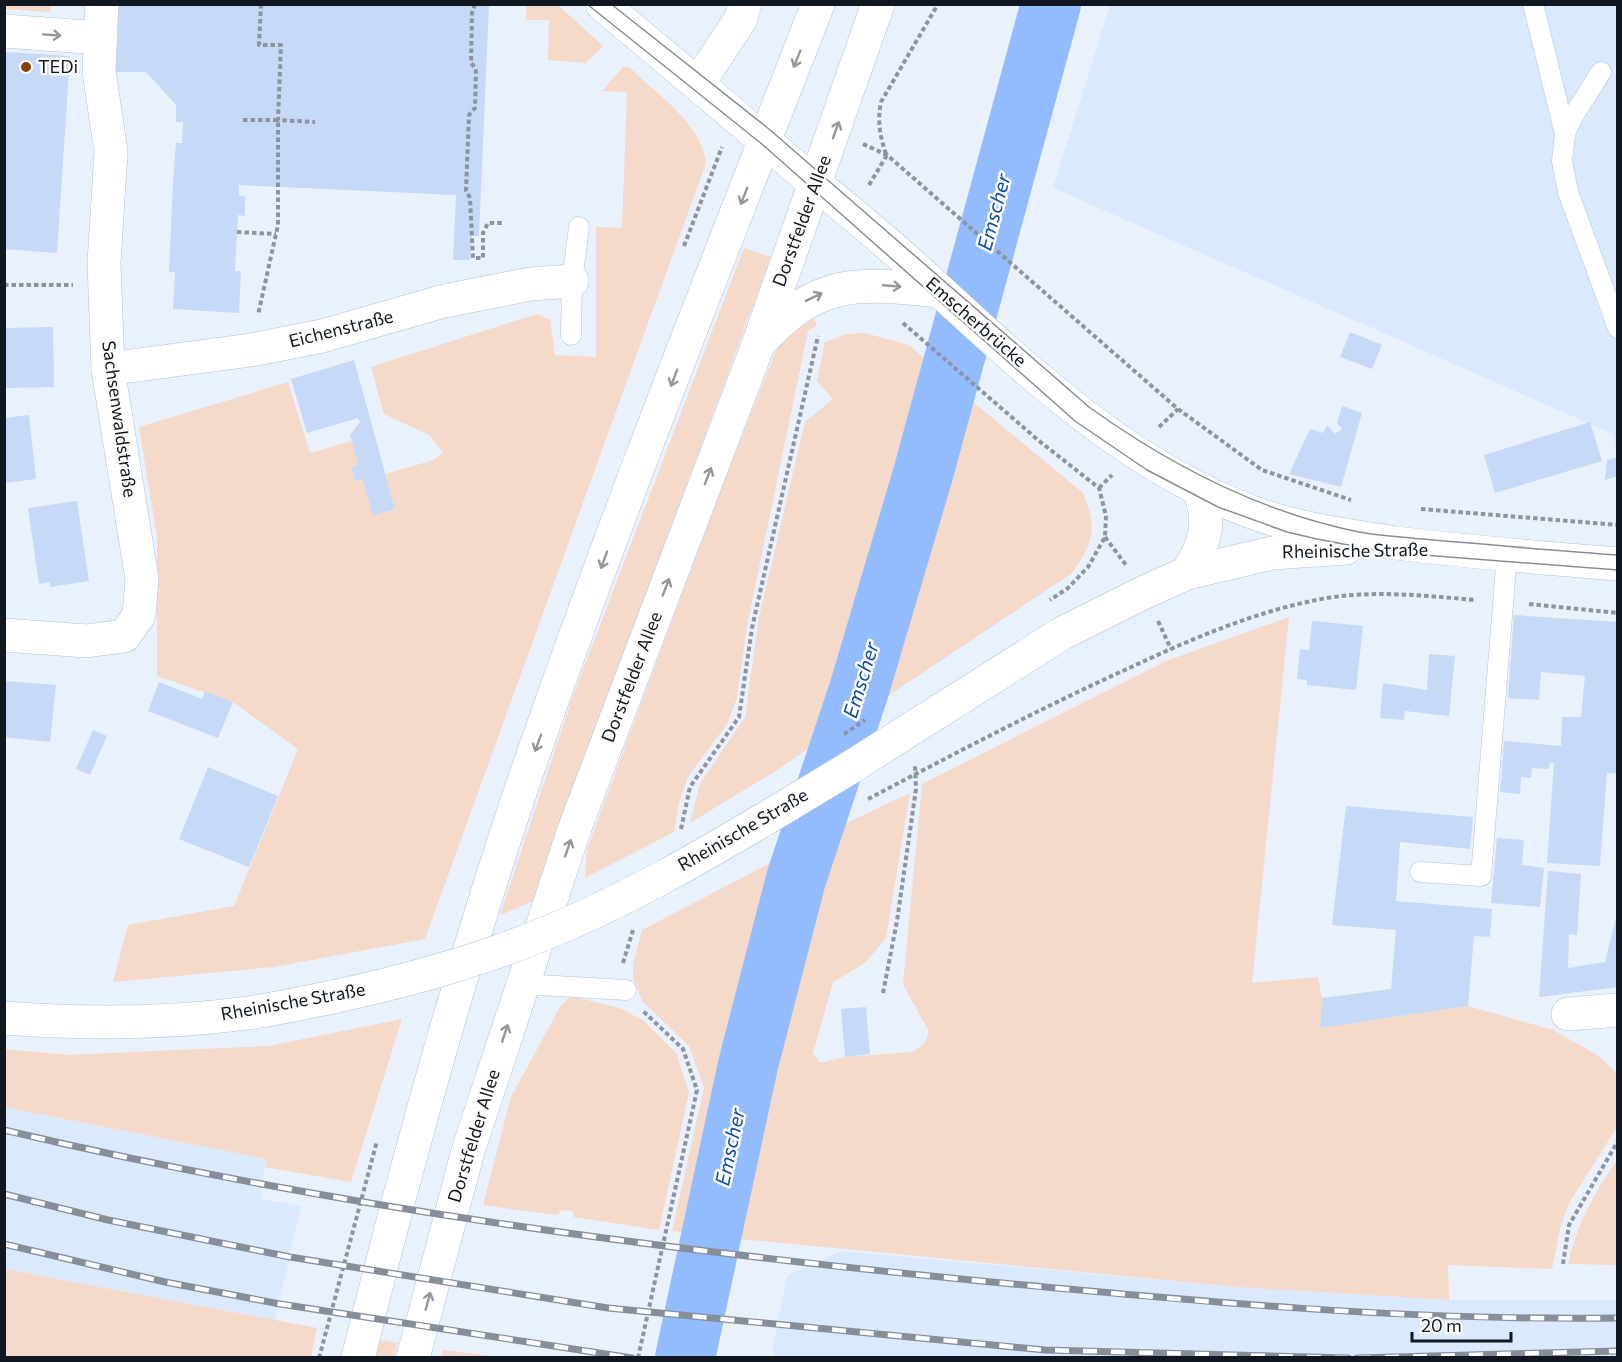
<svg xmlns="http://www.w3.org/2000/svg" width="1622" height="1362" font-family="Commissioner,sans-serif">
  <style>
    .built { fill: #dbe9fe }
    .green { fill: #f5d9c9 }
    .lines { fill: none; stroke-linecap: round; stroke-linejoin: round }
    .river { stroke: #92bcfd; stroke-width: 60 }
    .building { fill: #c6d9f6 }
    .lane-casing { stroke: #afc2de; stroke-width: 21 }
    .street-casing { stroke: #afc2de; stroke-width: 34 }
    .secondary-casing { stroke: #afc2de; stroke-width: 34 }
    .path { stroke: #8d94a0; stroke-width: 4; stroke-dasharray: 4.5 3; stroke-linecap: butt }
    .lane { stroke: #fff; stroke-width: 20 }
    .street { stroke: #fff; stroke-width: 33 }
    .secondary { stroke: #fff; stroke-width: 33 }
    .tram { stroke: #868e99; stroke-width: 1.5 }
    .rail-casing { stroke: #868e99; stroke-width: 7 }
    .rail { stroke: #fdfdfd; stroke-width: 4.5; stroke-dasharray: 14; stroke-linecap: butt }
    .secondary-bridge-casing { stroke: #afc2de; stroke-width: 34; stroke-linecap: butt }
    .path-bridge { stroke: #8d94a0; stroke-width: 4; stroke-dasharray: 4.5 3; stroke-linecap: butt }
    .secondary-bridge { stroke: #fff; stroke-width: 33 }
    .oneway { stroke: #93979b }
    .poi-dot { fill: #82410d; stroke: #fdfdfd; stroke-width: 2 }
    .labels { text-anchor: middle; stroke-width: 5; stroke-linejoin: round; paint-order: stroke }
    .poi-label { font-size: 18px; fill: #101721; stroke: #fdfdfd; text-anchor: start }
    .street-label { font-size: 18px; fill: #101721; stroke: #fdfdfd }
    .water-label { font-size: 20px; font-style: italic; fill: #0c4ba7; stroke: #fdfdfd }
  </style>
  <rect width="100%" height="100%" fill="#e9f1fd"/>
  <g class="built">
    <polygon points="1110,5 1617,5 1617,452 1613,434 1053,188"/>
    <polygon points="5,1107 266,1159 260,1199 301,1206 275,1320 5,1269"/>
    <polygon points="841,1251 1237,1287 1449,1300 1617,1300 1617,1357 777,1358 772,1350 787,1276"/>
  </g>
  <g class="green">
    <polygon points="4,5 51,5 50,12 5,9"/>
    <polygon points="526,5 558,5 603,46 586,63 548,60 549,20 526,20"/>
    <path d="M 623,67 L 629,67 C 656,94 701,122 706,163 L 425,939 L 274,967 L 113,982 L 128,925 L 234,906 L 298,749 L 233,702 L 157,676 L 157,536 L 139,427 L 288,382 L 310,453 L 352,441 L 358,465 L 351,467 L 355,480 L 362,479 L 373,515 L 395,509 L 385,474 L 434,460 L 443,452 L 429,435 L 384,414 L 371,367 L 537,314 L 550,320 L 555,355 L 596,357 L 596,227 L 622,228 L 627,92 L 602,91 Z"/>
    <polygon points="744,248 771,257 532,902 500,915 573,696"/>
    <polygon points="812,315 817,325 808,331 747,626 737,698 727,724 688,777 679,802 674,832 585,878 587,849 728,471 776,351 792,328"/>
    <polygon points="865,333 909,345 937,370 914,472 864,618 828,735 774,772 690,823 700,784 745,717 759,617 805,422 833,399 817,381 825,342 847,334"/>
    <path d="M 956,388 L 1083,493 C 1098,530 1093,542 1072,573 L 856,717 L 901,563 L 913,548 Z"/>
    <polygon points="1289,617 1252,983 1318,977 1322,998 1320,1028 1468,1006 1553,1030 1597,1055 1617,1073 1617,1127 1569,1203 1560,1228 1552,1269 1448,1265 1449,1300 1237,1287 720,1237 817,837 910,793 886,938 865,963 833,982 813,1053 820,1063 845,1057 912,1052 924,1044 929,1032 903,984 922,784 1166,661"/>
    <polygon points="791,852 704,1235 672,1231 704,1088 689,1046 642,1001 633,978 633,964 642,930"/>
    <polygon points="576,997 622,1009 644,1021 676,1053 689,1092 659,1230 574,1217 572,1211 562,1210 557,1215 483,1205 511,1097 560,1007 569,998"/>
    <polygon points="402,1019 351,1182 265,1167 266,1159 5,1107 5,1049 67,1055 269,1046"/>
    <path d="M 1617,1160 L 1617,1265 L 1568,1264 C 1578,1221 1593,1196 1617,1160 Z"/>
    <polygon points="5,1269 317,1328 311,1357 5,1357"/>
    <polygon points="380,1340 398,1343 394,1357 375,1358"/>
    <polygon points="443,1350 500,1357 441,1357"/>
  </g>
  <g class="lines">
    <polyline class="river" points="685,1358 748,1065 796,879 859,690 923,474 1051,4"/>
  </g>
  <g class="building">
    <polygon points="119,4 489,4 479,236 472,236 470,260 453,260 456,195 239,185 239,196 245,196 245,216 238,215 235,271 241,271 239,313 173,309 175,272 169,272 173,181 176,143 182,143 183,122 176,122 176,105 146,72 116,72"/>
    <polygon points="4,52 70,56 57,253 4,249"/>
    <polygon points="53,327 54,387 6,388 4,328"/>
    <polygon points="1350,332 1382,345 1372,369 1340,357"/>
    <polygon points="354,360 395,509 373,515 362,479 355,481 351,467 358,465 350,435 360,422 358,418 307,433 291,379"/>
    <polygon points="1342,406 1362,413 1341,487 1289,474 1310,429 1323,433 1327,425 1335,434 1342,429 1337,423"/>
    <polygon points="29,415 36,479 4,483 4,418"/>
    <polygon points="1590,422 1602,461 1495,493 1484,455"/>
    <polygon points="1618,457 1618,476 1605,480 1607,460"/>
    <polygon points="77,501 89,581 50,587 50,582 39,584 28,508"/>
    <polygon points="1514,615 1618,622 1618,774 1607,773 1600,866 1547,863 1554,763 1550,763 1549,769 1532,768 1531,778 1521,777 1520,794 1500,792 1504,741 1561,746 1562,717 1581,717 1585,676 1541,672 1539,700 1508,698"/>
    <polygon points="1312,621 1363,626 1356,690 1307,685 1307,680 1297,679 1300,649 1309,650"/>
    <polygon points="1429,654 1455,656 1449,716 1405,711 1404,720 1380,718 1383,683 1427,690"/>
    <polygon points="4,681 56,685 50,742 4,737"/>
    <polygon points="159,682 202,699 205,691 233,702 218,738 148,711"/>
    <polygon points="93,730 107,736 90,775 76,769"/>
    <polygon points="208,767 278,796 249,867 179,839"/>
    <polygon points="1346,806 1473,817 1470,849 1400,842 1396,901 1492,909 1490,937 1474,936 1468,1006 1320,1028 1322,998 1391,989 1396,930 1332,925"/>
    <polygon points="1497,838 1524,840 1522,865 1544,868 1540,907 1491,903"/>
    <polygon points="1548,871 1581,874 1577,935 1569,934 1568,968 1605,962 1618,909 1618,987 1539,997"/>
    <polygon points="866,1007 870,1054 845,1057 841,1009"/>
  </g>
  <g class="lines">
    <defs>
      <g id="lane">
        <polyline points="1533,4 1565,134"/>
        <polyline points="1601,72 1572,118 1565,134 1562,161 1568,192 1618,328"/>
        <polyline points="571,335 572,281 579,227"/>
        <polyline points="1420,872 1481,876 1507,555"/>
        <polyline points="521,984 626,990"/>
      </g>
      <g id="street">
        <polyline points="602,4 765,141"/>
        <polyline points="4,31 100,38"/>
        <polyline points="698,84 740,20 745,4"/>
        <polyline points="108,369 251,350 322,336 444,301 531,284 572,281"/>
        <polyline points="4,635 86,641 124,636 139,615 142,579 108,369 104,263 111,152 99,71 102,4"/>
        <polyline points="1568,1014 1618,1010"/>
      </g>
      <g id="secondary">
        <path d="M 765,141 C 811,181 859,218 905,259 C 1011,355 1122,467 1260,515 C 1305,530 1349,536 1396,543 C 1469,552 1543,558 1618,564"/>
        <path d="M 764,338 C 822,276 862,284 940,291"/>
        <path d="M 1187,573 C 1206,544 1212,520 1198,488"/>
        <polyline points="851,767 1061,634 1145,592 1187,573 1272,553 1346,548"/>
        <path d="M 4,1018 C 85,1024 167,1024 247,1013 C 277,1009 307,1002 337,996"/>
        <path d="M 358,1358 C 407,1162 460,968 525,778 C 615,517 718,261 818,4"/>
        <polyline points="413,1358 468,1151 574,830 758,345 878,4"/>
      </g>
    </defs>
    <use href="#lane" class="lane-casing"/>
    <use href="#street" class="street-casing"/>
    <use href="#secondary" class="secondary-casing"/>
    <g class="path">
      <polyline points="261,4 259,45 281,45 278,120 315,122"/>
      <polyline points="475,4 472,13 471,63 476,69 475,108 469,115 466,190 470,198 473,258 483,258 483,233 488,223 502,223"/>
      <polyline points="243,120 278,120 278,225 258,315"/>
      <polyline points="863,144 887,155 1178,409 1262,470 1351,500"/>
      <path d="M 886,154 C 880,136 877,121 881,102 L 938,4"/>
      <polyline points="869,185 887,155"/>
      <polyline points="237,232 276,234"/>
      <polyline points="684,246 722,147"/>
      <polyline points="4,285 73,285"/>
      <polyline points="903,323 1038,440 1099,488 1106,516 1105,537 1088,567 1068,588 1050,600"/>
      <polyline points="1159,427 1178,409"/>
      <polyline points="1099,488 1112,475"/>
      <polyline points="1421,509 1618,525"/>
      <polyline points="1105,537 1126,565"/>
      <polyline points="1529,604 1618,613"/>
      <polyline points="1158,621 1171,649"/>
      <path d="M 868,799 C 954,754 1039,709 1127,669 C 1191,639 1258,610 1327,598 C 1377,590 1427,596 1476,600"/>
      <polyline points="681,829 690,787 739,717 752,628 818,336"/>
      <polyline points="623,963 633,930"/>
      <polyline points="883,993 897,921 916,789 915,765"/>
      <polyline points="1563,1264 1569,1225 1618,1141"/>
      <polyline points="319,1358 377,1141"/>
      <polyline points="638,1358 697,1090 683,1049 642,1010"/>
    </g>
    <use href="#lane" class="lane"/>
    <use href="#street" class="street"/>
    <use href="#secondary" class="secondary"/>
    <g class="tram">
      <polyline points="587,4 763,145 1075,421 1147,470 1218,507 1287,532 1317,539 1385,552 1618,570"/>
      <path d="M 611,4 L 769,129 L 1089,407 C 1171,466 1260,512 1359,532 C 1387,537 1417,538 1445,541 C 1503,546 1560,551 1618,555"/>
    </g>
    <defs>
      <g id="rail">
        <path d="M 4,1130 C 325,1206 654,1249 981,1281 C 1193,1301 1405,1321 1618,1318"/>
        <polyline points="4,1194 108,1220 290,1257 608,1308 1045,1350 1348,1358"/>
        <polyline points="4,1244 165,1282 280,1304 632,1358"/>
        <polyline points="1357,1358 1618,1351"/>
      </g>
    </defs>
    <use href="#rail" class="rail-casing"/>
    <use href="#rail" class="rail"/>
    <defs>
      <path id="secondary-bridge" d="M 337,996 C 392,984 446,970 499,951 C 623,908 740,834 851,767"/>
    </defs>
    <use href="#secondary-bridge" class="secondary-bridge-casing"/>
    <polyline class="path-bridge" points="844,734 865,720"/>
    <use href="#secondary-bridge" class="secondary-bridge"/>
  </g>
  <defs><path id="oneway-shaft" d="M-6 0H5M1.5-3L5.5 0L1.5 3" fill="none" stroke-width="1.6" stroke-linecap="round" stroke-linejoin="round" transform="scale(1.5)"/></defs>
  <g class="oneway">
    <use href="#oneway-shaft" transform="translate(52 35) rotate(4)"/>
    <use href="#oneway-shaft" transform="translate(797 59) rotate(112)"/>
    <use href="#oneway-shaft" transform="translate(836 130) rotate(-70)"/>
    <use href="#oneway-shaft" transform="translate(744 196) rotate(111)"/>
    <use href="#oneway-shaft" transform="translate(892 286) rotate(5)"/>
    <use href="#oneway-shaft" transform="translate(814 297) rotate(-26)"/>
    <use href="#oneway-shaft" transform="translate(674 378) rotate(111)"/>
    <use href="#oneway-shaft" transform="translate(708 476) rotate(-69)"/>
    <use href="#oneway-shaft" transform="translate(604 560) rotate(110)"/>
    <use href="#oneway-shaft" transform="translate(666 587) rotate(-69)"/>
    <use href="#oneway-shaft" transform="translate(538 743) rotate(110)"/>
    <use href="#oneway-shaft" transform="translate(568 848) rotate(-71)"/>
    <use href="#oneway-shaft" transform="translate(505 1033) rotate(-72)"/>
    <use href="#oneway-shaft" transform="translate(428 1301) rotate(-75)"/>
  </g>
  <circle class="poi-dot" cx="26" cy="67" r="6"/>
  <g class="labels">
    <g class="poi-label">
      <text x="38" y="73">TEDi</text>
    </g>
    <g class="street-label">
      <text transform="translate(802 221) rotate(-70)" y="6">Dorstfelder Allee</text>
      <text transform="translate(976 322) rotate(41)" y="6">Emscherbrücke</text>
      <text transform="translate(341 329) rotate(-14)" y="6">Eichenstraße</text>
      <text transform="translate(119 419) rotate(82)" y="6">Sachsenwaldstraße</text>
      <text transform="translate(1355 551) rotate(-1)" y="6">Rheinische Straße</text>
      <text transform="translate(632 677) rotate(-69)" y="6">Dorstfelder Allee</text>
      <text transform="translate(743 830) rotate(-30)" y="6">Rheinische Straße</text>
      <text transform="translate(293 1002) rotate(-10)" y="6">Rheinische Straße</text>
      <text transform="translate(474 1136) rotate(-73)" y="6">Dorstfelder Allee</text>
    </g>
    <g class="water-label">
      <text transform="translate(994 212) rotate(-75)" y="7">Emscher</text>
      <text transform="translate(861 680) rotate(-73)" y="7">Emscher</text>
      <text transform="translate(730 1147) rotate(-78)" y="7">Emscher</text>
    </g>
  </g>
  <rect width="1622" height="1362" fill="none" stroke="#101721" stroke-width="12"/>
  <path d="M1412 1332v9h99v-9" fill="none" stroke="#101721" stroke-width="3"/>
  <text x="1421" y="1332" font-size="18" fill="#101721" stroke="#fdfdfd" stroke-width="4.5" paint-order="stroke">20 m</text>
</svg>
